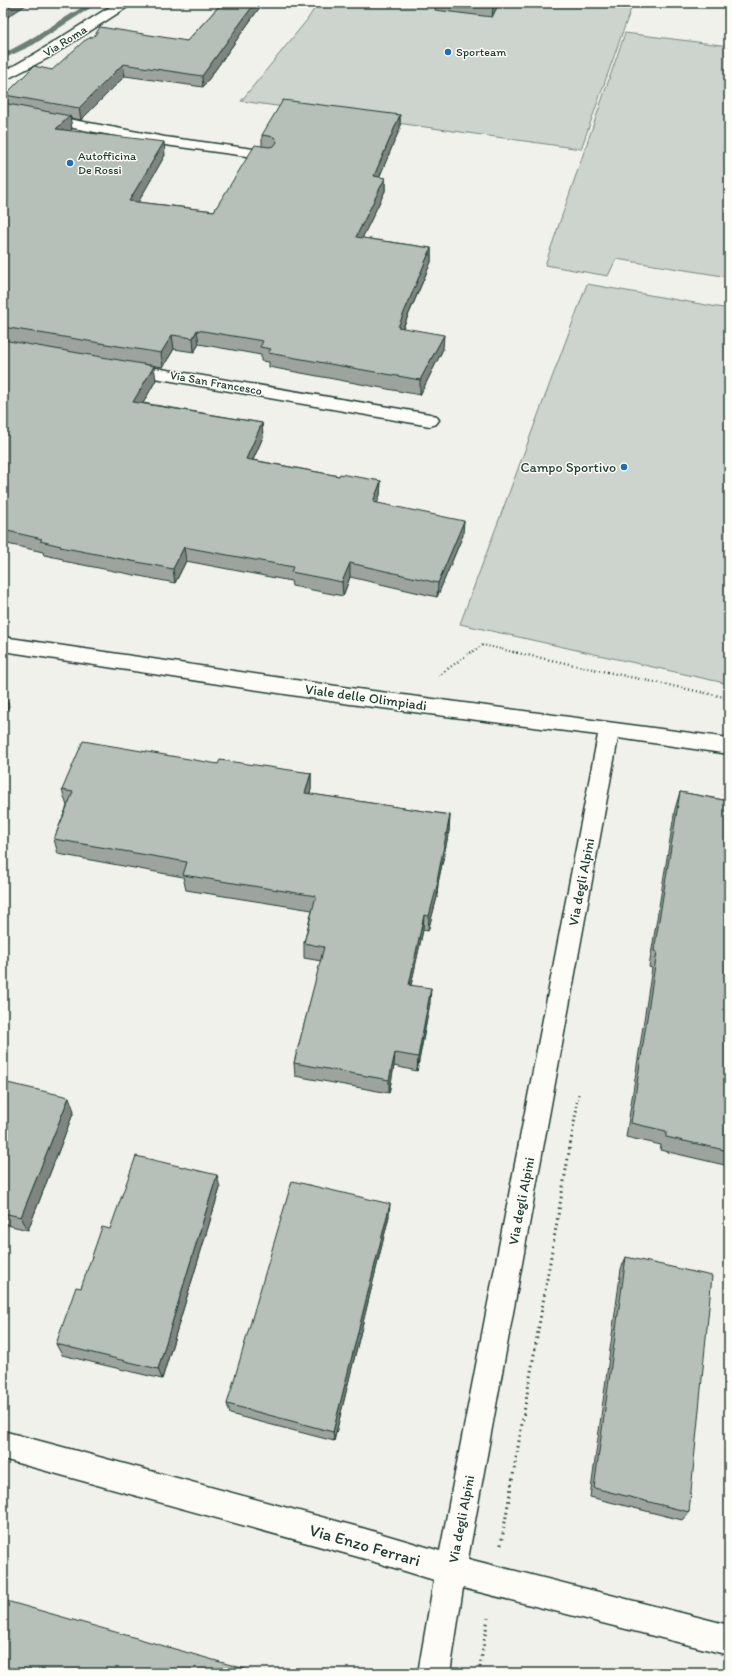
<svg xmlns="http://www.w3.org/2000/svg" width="732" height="1676" font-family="Itim,sans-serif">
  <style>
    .green { fill: #cdd3cd; stroke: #768880 }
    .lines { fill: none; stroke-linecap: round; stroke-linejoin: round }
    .stream { fill: #6c8077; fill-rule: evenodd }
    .minor-casing { stroke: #1f3d34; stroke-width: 3 }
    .major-casing { stroke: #1f3d34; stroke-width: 3 }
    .path-far2 { stroke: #1f3d34; stroke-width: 2; stroke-dasharray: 1 2.5; stroke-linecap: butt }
    .path-far1 { stroke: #1f3d34; stroke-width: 2.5; stroke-dasharray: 1 3; stroke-linecap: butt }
    .path { stroke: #1f3d34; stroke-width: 3; stroke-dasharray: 1.5 4; stroke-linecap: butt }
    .minor { fill: #fdfcf7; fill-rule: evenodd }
    .major { fill: #fdfcf7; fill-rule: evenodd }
    .wall { fill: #9da49e; stroke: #1f3d34 }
    .shaded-wall { fill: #7f8681; stroke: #1f3d34 }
    .building { fill: #b6bfb8; stroke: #1f3d34 }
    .poi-dot { fill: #1f6fb2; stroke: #fdfcf7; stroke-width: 1.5 }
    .labels { text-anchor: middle; stroke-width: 3; stroke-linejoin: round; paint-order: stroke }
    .far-street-label { font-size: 12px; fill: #1f3d34; stroke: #fdfcf7 }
    .far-poi-label { font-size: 12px; fill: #1f3d34; stroke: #fdfcf7; text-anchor: start }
    .poi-label { font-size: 14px; fill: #1f3d34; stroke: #fdfcf7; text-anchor: end }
    .street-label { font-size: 14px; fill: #1f3d34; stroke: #fdfcf7 }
    .near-street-label { font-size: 17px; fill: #1f3d34; stroke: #fdfcf7 }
  </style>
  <rect width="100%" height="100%" fill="#f0f1eb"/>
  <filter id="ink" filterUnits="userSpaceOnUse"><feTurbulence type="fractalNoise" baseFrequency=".025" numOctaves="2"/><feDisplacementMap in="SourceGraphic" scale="8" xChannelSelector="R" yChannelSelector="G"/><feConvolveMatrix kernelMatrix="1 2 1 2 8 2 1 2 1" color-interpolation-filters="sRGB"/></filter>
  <g filter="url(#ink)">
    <g class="green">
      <polygon points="318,3 633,3 581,149 241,101 307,20"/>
      <polygon points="625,33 729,46 729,277 616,259 608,276 545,265"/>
      <polygon points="587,284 729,309 729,684 460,624"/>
    </g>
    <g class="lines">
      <polygon class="stream" points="89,3 98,3 33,45 3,59 3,54 27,41"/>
      <defs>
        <g id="minor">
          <polygon points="3,107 165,137 269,151 274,152 276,155 274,158 269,159 165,145 3,115"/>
          <polygon points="126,363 430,414 436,416 439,420 436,424 430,426 120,372 118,368 120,364"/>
          <polygon points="3,637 350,688 729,738 729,754 618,738 468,1559 729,1625 729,1655 463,1588 450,1673 418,1673 434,1580 362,1558 3,1459 3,1431 362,1528 440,1551 598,735 350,704 3,651"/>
        </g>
        <polygon id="major" points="116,3 131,3 129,6 48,58 3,81 3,72 38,52"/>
      </defs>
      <use href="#minor" class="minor-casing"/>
      <use href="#major" class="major-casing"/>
      <polyline class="path-far2" points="470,653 483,645 518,653"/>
      <g class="path-far1">
        <polyline points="513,652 729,698"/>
        <polyline points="438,676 471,652"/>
        <polyline points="576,1107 579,1092"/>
      </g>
      <g class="path">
        <polyline points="501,1545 577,1106"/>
        <polyline points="479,1673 488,1618"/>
      </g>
      <use href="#minor" class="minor"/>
      <use href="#major" class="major"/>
    </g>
    <g class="wall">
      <polygon points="222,3 260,3 260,7 203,87 125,76 81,120 70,118 72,129 70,131 165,155 138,202 214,211 262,146 262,135 400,115 400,128 379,177 385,178 385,191 362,238 431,248 431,262 403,328 443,349 420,395 269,367 269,362 261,361 261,355 199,344 194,352 174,349 163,367 143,364 156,380 143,403 262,423 263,437 253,460 339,476 381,481 380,495 377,503 463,535 437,597 350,577 343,596 292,586 291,581 186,561 175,583 63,561 63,559 44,555 43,552 3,543 3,103 7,104 5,95 52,70 187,41"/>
      <polygon points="436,3 499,3 492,17 435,10"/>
      <polygon points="218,764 311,773 311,789 310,794 450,815 449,831 438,883 437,897 428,931 423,930 411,985 430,1003 417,1071 394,1066 389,1093 295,1076 294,1063 321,961 304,958 304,943 312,910 186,890 183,877 58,854 54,839 67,806 62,790"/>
      <polygon points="680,792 729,801 729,1166 660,1150 661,1145 626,1137 652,968 649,967 675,809"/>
      <polygon points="3,1082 74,1111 28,1230 3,1224"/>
      <polygon points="220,1188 162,1379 62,1355 56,1344 81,1288 110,1229"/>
      <polygon points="389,1216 334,1441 230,1414 227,1404"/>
      <polygon points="626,1257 689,1512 682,1520 590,1497 621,1269"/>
    </g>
    <g class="shaded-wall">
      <polygon points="8,3 29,3 3,20 3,6"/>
      <polygon points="255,3 260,3 260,7 203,87 202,76"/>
      <polygon points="495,3 499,3 492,17 493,7"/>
      <polygon points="123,64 125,76 81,120 79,108"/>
      <polygon points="400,115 400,128 374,190 374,176"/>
      <polygon points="70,116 72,129 58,143 56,129"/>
      <polygon points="164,142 165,155 131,215 129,201"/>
      <polygon points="385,178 385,191 356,251 356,237"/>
      <polygon points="431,248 431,262 397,341 398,327"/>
      <polygon points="197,330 199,344 194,352 193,338"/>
      <polygon points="172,335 174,349 163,367 161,353"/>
      <polygon points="444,335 443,349 420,395 420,380"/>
      <polygon points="154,366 156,380 136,416 133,402"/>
      <polygon points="262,423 263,437 247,473 246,459"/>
      <polygon points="381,481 380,495 373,516 373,502"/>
      <polygon points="464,521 463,535 437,597 438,583"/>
      <polygon points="184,547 186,561 175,583 173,569"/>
      <polygon points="350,563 350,577 343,596 342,582"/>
      <polygon points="4,691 9,706 3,719 3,694"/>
      <polygon points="311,773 311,789 306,809 305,793"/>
      <polygon points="450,815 449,831 438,883 437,897 428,931 429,916"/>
      <polygon points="424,915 423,930 408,999 409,985"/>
      <polygon points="431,988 430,1003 417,1071 418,1057"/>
      <polygon points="395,1053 394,1066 389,1093 389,1080"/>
      <polygon points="69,1097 74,1111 28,1230 21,1217"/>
      <polygon points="217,1175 220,1188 162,1379 158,1369"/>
      <polygon points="390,1204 389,1216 334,1441 333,1432"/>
    </g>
    <g class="building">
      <polygon points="3,3 8,3 3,6"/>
      <polygon points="222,3 255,3 202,76 123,64 79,108 5,95 34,66 52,70 84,41 95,35 100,27 187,41"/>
      <polygon points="457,3 495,3 493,7"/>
      <polygon points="283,100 400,115 374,176 385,178 356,237 431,248 398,327 444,335 420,380 268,353 271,349 260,347 263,341 197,330 193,338 172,335 161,353 3,327 3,103 70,116 56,129 164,142 129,201 214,211 255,145 269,147 274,146 277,142 274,137 262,135"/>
      <polygon points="3,340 154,366 133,402 262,423 246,459 339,476 340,474 381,481 373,502 464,521 438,583 350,563 342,582 291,572 293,567 184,547 173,569 60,547 61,546 40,541 42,539 3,530"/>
      <polygon points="83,741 218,764 220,760 311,773 305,793 450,815 437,881 438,882 429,916 424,915 409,985 431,988 418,1057 395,1053 389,1080 294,1063 324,947 304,943 316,896 183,875 187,862 54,839 73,792 62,790"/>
      <polygon points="680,792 729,801 729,1151 666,1137 666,1131 631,1123 657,952 654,951"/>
      <polygon points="3,1082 69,1097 21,1217 3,1213"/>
      <polygon points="136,1156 217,1175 158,1369 56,1344 76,1287 81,1288 102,1227 110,1229"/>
      <polygon points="292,1181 390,1204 333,1432 227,1404"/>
      <polygon points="626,1257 712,1276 689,1512 594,1488"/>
      <polygon points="3,1600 252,1671 251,1673 3,1673"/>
    </g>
  </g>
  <g class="poi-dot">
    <circle cx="448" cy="52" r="4"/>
    <circle cx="70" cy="163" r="4"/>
    <circle cx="624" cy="467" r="4"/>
  </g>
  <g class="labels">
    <g class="far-street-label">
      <text transform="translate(65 41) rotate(-32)" y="4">Via Roma</text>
      <text transform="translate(216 383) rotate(10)" y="4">Via San Francesco</text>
    </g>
    <g class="far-poi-label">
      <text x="456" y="56">Sporteam</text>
      <text x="78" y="160">Autofficina<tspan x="78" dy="14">De Rossi</tspan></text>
    </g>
    <g class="poi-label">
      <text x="616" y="472">Campo Sportivo</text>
    </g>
    <g class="street-label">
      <text transform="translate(366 697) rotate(8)" y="5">Viale delle Olimpiadi</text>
      <text transform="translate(581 882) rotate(-79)" y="5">Via degli Alpini</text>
      <text transform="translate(521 1201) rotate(-79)" y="5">Via degli Alpini</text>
      <text transform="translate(461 1519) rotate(-79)" y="5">Via degli Alpini</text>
    </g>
    <g class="near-street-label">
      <text transform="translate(365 1545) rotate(16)" y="6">Via Enzo Ferrari</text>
    </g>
  </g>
  <rect width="732" height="1676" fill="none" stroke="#fdfcf7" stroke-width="16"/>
  <rect x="8" y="8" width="716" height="1660" fill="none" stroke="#1f3d34" stroke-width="1.5" filter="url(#ink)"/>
</svg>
